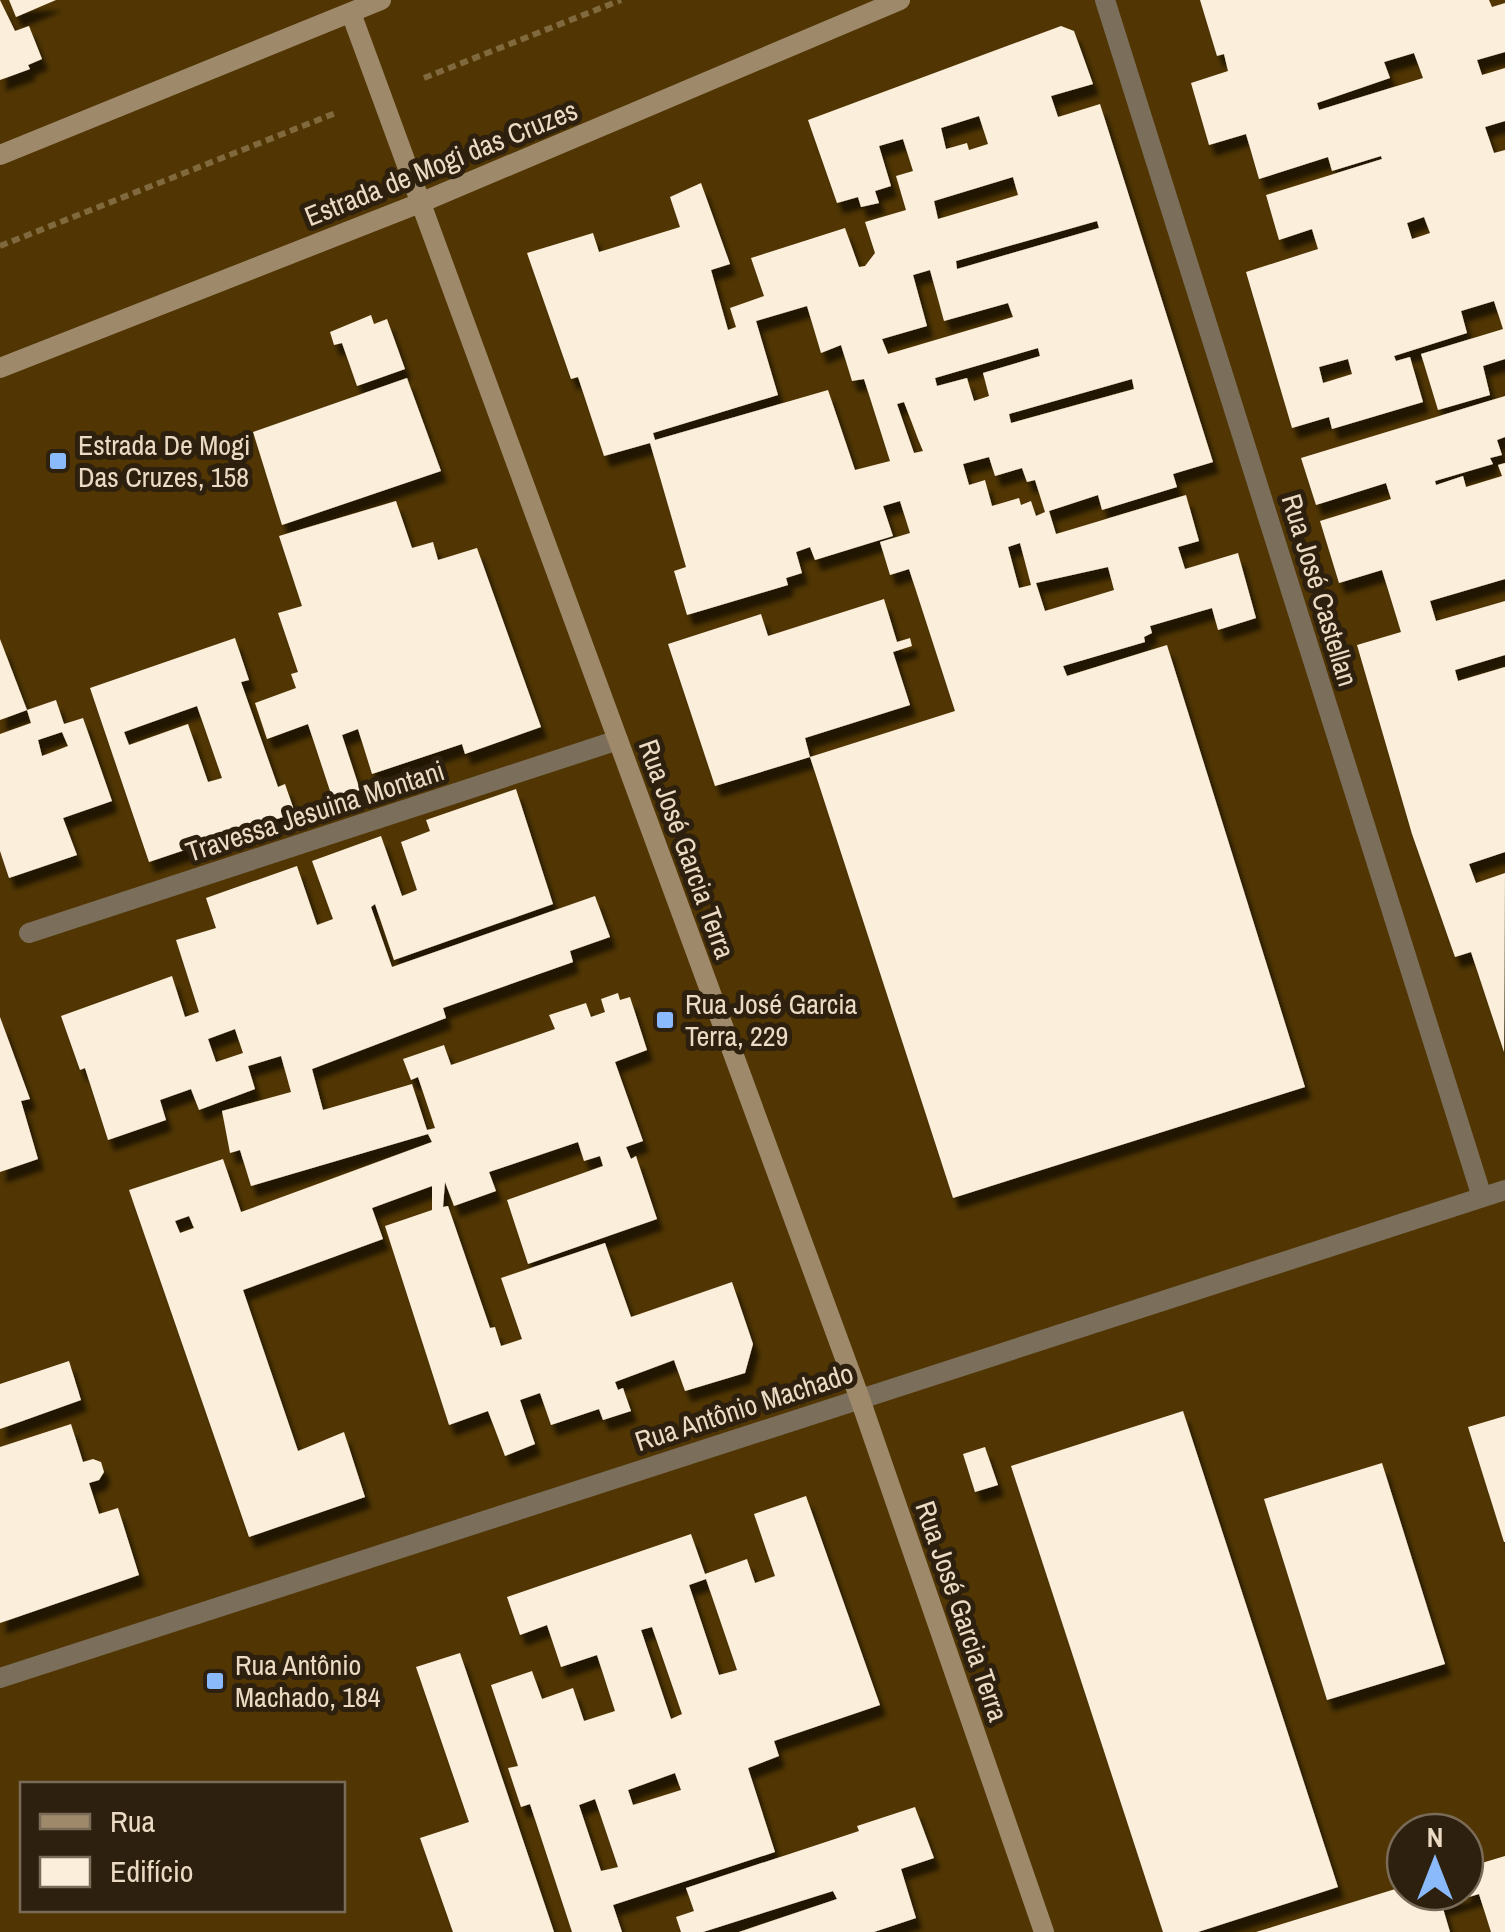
<svg xmlns="http://www.w3.org/2000/svg" width="1505" height="1932" font-family="'Archivo Narrow',sans-serif">
  <style>
    .building { fill: #fbeedb; fill-rule: evenodd; filter: url(#shadow) }
    .lines { fill: none; stroke-linecap: round; stroke-linejoin: round }
    .path { stroke: #81693e; stroke-width: 6; stroke-dasharray: 8 5; stroke-linecap: butt }
    .street { stroke: #7b6e5b; stroke-width: 20 }
    .secondary { stroke: #9e896b; stroke-width: 20 }
    .poi-dot { fill: #8abafc; stroke: #2d200e; stroke-width: 4 }
    .labels { text-anchor: middle; stroke-width: 10; stroke-linejoin: round; paint-order: stroke }
    .street-label { font-size: 28px; fill: #ecdbc4; stroke: #2d200e }
    .poi-label { font-size: 28px; fill: #ecdbc4; stroke: #2d200e; text-anchor: start }
  </style>
  <defs>
    <filter id="shadow"><feDropShadow dx="6" dy="11" stdDeviation="2.5" flood-color="#0009"/></filter>
  </defs>
  <rect width="100%" height="100%" fill="#513603"/>
  <g class="building">
    <polygon points="0,0 15,31 29,26 42,59 28,65 30,69 0,80"/>
    <polygon points="9,0 56,0 16,17"/>
    <path d="M 1200,0 L 1489,0 L 1492,7 L 1505,3 L 1505,52 L 1477,60 L 1482,75 L 1505,68 L 1505,121 L 1485,127 L 1494,153 L 1505,150 L 1505,359 L 1483,366 L 1490,395 L 1438,410 L 1421,354 L 1503,329 L 1494,301 L 1461,311 L 1467,333 L 1394,356 L 1396,361 L 1410,357 L 1423,402 L 1332,429 L 1329,417 L 1292,428 L 1246,272 L 1318,249 L 1312,229 L 1279,240 L 1266,195 L 1382,159 L 1381,156 L 1332,171 L 1328,157 L 1259,179 L 1246,134 L 1209,145 L 1191,83 L 1228,71 L 1224,54 L 1217,56 ZM 1414,53 L 1423,78 L 1319,110 L 1317,103 L 1390,78 L 1384,62 ZM 1424,217 L 1430,233 L 1412,239 L 1407,223 ZM 1348,359 L 1352,374 L 1323,383 L 1319,367 Z"/>
    <path d="M 1061,26 L 1074,31 L 1093,84 L 1051,96 L 1058,117 L 1100,104 L 1213,462 L 1173,474 L 1177,487 L 1102,510 L 1098,495 L 1049,511 L 1056,534 L 1186,495 L 1199,541 L 1178,547 L 1185,569 L 1238,553 L 1256,618 L 1218,630 L 1212,608 L 1150,626 L 1152,633 L 1144,637 L 1145,642 L 1063,666 L 1067,676 L 1167,645 L 1305,1087 L 953,1198 L 810,757 L 955,711 L 909,569 L 890,575 L 880,542 L 910,533 L 900,501 L 883,506 L 893,536 L 815,560 L 810,547 L 796,552 L 802,573 L 786,578 L 788,585 L 687,615 L 674,571 L 686,567 L 650,443 L 604,456 L 578,377 L 571,379 L 527,253 L 593,233 L 599,252 L 680,227 L 670,197 L 701,183 L 730,264 L 711,270 L 728,330 L 736,327 L 730,308 L 764,296 L 751,258 L 845,228 L 859,267 L 865,266 L 875,253 L 865,222 L 906,210 L 896,176 L 913,171 L 903,139 L 879,146 L 891,186 L 875,191 L 879,203 L 861,207 L 858,197 L 837,203 L 808,120 ZM 979,116 L 988,144 L 969,150 L 967,143 L 946,149 L 941,128 ZM 1013,177 L 1018,195 L 938,219 L 934,201 ZM 1097,221 L 1099,228 L 957,269 L 956,261 ZM 930,270 L 944,321 L 1008,303 L 1013,317 L 888,354 L 882,339 L 927,326 L 913,275 ZM 807,306 L 821,353 L 841,345 L 852,381 L 864,379 L 890,461 L 855,470 L 828,390 L 655,440 L 653,433 L 778,395 L 756,321 ZM 1038,348 L 1040,356 L 983,373 L 989,396 L 974,401 L 967,378 L 937,386 L 935,378 ZM 1132,379 L 1134,389 L 1011,423 L 1009,414 ZM 904,402 L 918,439 L 923,451 L 914,453 L 897,404 ZM 989,457 L 995,476 L 1022,468 L 1027,482 L 1035,480 L 1045,512 L 1036,516 L 1031,501 L 1021,505 L 1019,498 L 992,506 L 985,480 L 969,485 L 963,464 ZM 1020,543 L 1031,585 L 1019,588 L 1008,547 ZM 1108,567 L 1114,590 L 1045,611 L 1036,583 Z"/>
    <polygon points="371,315 374,324 387,319 405,369 357,386 342,343 334,345 330,332"/>
    <polygon points="407,378 441,471 282,525 253,432"/>
    <polygon points="1505,396 1505,437 1497,440 1502,455 1490,458 1493,464 1435,481 1436,485 1463,476 1466,487 1502,476 1498,465 1505,463 1505,579 1430,601 1436,621 1505,601 1505,655 1455,670 1458,681 1505,667 1505,852 1469,864 1476,883 1505,873 1504,1052 1471,952 1455,957 1412,834 1357,645 1401,632 1382,570 1339,583 1320,521 1391,499 1386,483 1316,505 1301,458"/>
    <polygon points="396,501 412,548 433,542 438,560 477,548 541,727 465,754 462,744 372,774 358,729 342,735 360,790 333,800 308,724 267,739 255,703 296,688 291,674 298,672 278,613 302,606 279,536"/>
    <polygon points="884,599 897,642 910,638 912,646 893,652 910,705 805,738 810,757 715,786 668,644 761,614 768,636"/>
    <path d="M 235,638 L 249,680 L 241,682 L 278,787 L 285,784 L 295,813 L 149,862 L 90,688 ZM 197,706 L 222,778 L 208,782 L 188,724 L 129,745 L 124,732 Z"/>
    <polygon points="0,639 27,710 0,720"/>
    <path d="M 56,700 L 64,724 L 83,718 L 112,801 L 63,818 L 77,855 L 9,878 L 0,851 L 0,734 L 31,723 L 27,710 ZM 62,732 L 68,746 L 42,756 L 38,740 Z"/>
    <path d="M 516,789 L 553,904 L 394,960 L 375,904 L 371,907 L 392,967 L 595,896 L 610,937 L 570,951 L 573,962 L 443,1008 L 446,1018 L 312,1069 L 323,1110 L 412,1084 L 427,1130 L 435,1128 L 418,1077 L 411,1080 L 403,1059 L 444,1045 L 451,1065 L 555,1029 L 549,1015 L 586,1003 L 591,1017 L 605,1012 L 601,999 L 618,993 L 620,1000 L 630,997 L 647,1050 L 615,1062 L 643,1141 L 626,1147 L 631,1159 L 636,1156 L 657,1219 L 528,1264 L 507,1200 L 603,1166 L 600,1156 L 584,1161 L 578,1142 L 489,1172 L 496,1191 L 454,1206 L 445,1182 L 443,1207 L 448,1206 L 490,1328 L 495,1327 L 501,1346 L 522,1339 L 501,1278 L 605,1243 L 631,1317 L 732,1282 L 753,1344 L 745,1373 L 685,1391 L 674,1360 L 615,1382 L 618,1390 L 623,1388 L 631,1411 L 603,1420 L 599,1409 L 551,1425 L 540,1393 L 520,1400 L 535,1444 L 505,1456 L 488,1411 L 449,1425 L 385,1226 L 432,1210 L 432,1186 L 372,1208 L 383,1239 L 243,1290 L 298,1451 L 344,1432 L 365,1497 L 249,1537 L 129,1190 L 223,1159 L 241,1212 L 432,1142 L 428,1134 L 251,1186 L 240,1150 L 230,1153 L 222,1111 L 291,1092 L 281,1056 L 248,1066 L 255,1089 L 199,1110 L 191,1089 L 160,1100 L 166,1120 L 108,1140 L 85,1068 L 80,1070 L 61,1016 L 172,976 L 185,1017 L 199,1012 L 176,940 L 216,928 L 206,898 L 297,866 L 317,925 L 333,919 L 312,861 L 381,836 L 402,896 L 417,890 L 401,842 L 430,831 L 426,820 ZM 235,1029 L 243,1053 L 216,1062 L 208,1039 ZM 189,1216 L 194,1228 L 180,1233 L 175,1221 Z"/>
    <polygon points="0,1017 30,1099 21,1101 38,1159 0,1172"/>
    <polygon points="69,1361 81,1400 0,1429 0,1384"/>
    <polygon points="1183,1411 1338,1887 1198,1932 1163,1932 1011,1466"/>
    <polygon points="1505,1416 1505,1542 1504,1542 1468,1427"/>
    <polygon points="71,1424 83,1462 93,1459 101,1462 104,1472 99,1480 89,1483 99,1514 118,1508 139,1575 0,1623 0,1447"/>
    <polygon points="985,1447 998,1485 975,1492 963,1454"/>
    <polygon points="1382,1463 1445,1664 1327,1700 1264,1499"/>
    <path d="M 806,1496 L 880,1705 L 774,1741 L 779,1756 L 748,1768 L 775,1852 L 613,1905 L 622,1932 L 572,1932 L 530,1804 L 521,1807 L 508,1768 L 518,1766 L 491,1685 L 532,1671 L 542,1699 L 573,1688 L 584,1721 L 615,1711 L 597,1655 L 561,1667 L 547,1625 L 520,1635 L 507,1597 L 691,1534 L 705,1574 L 747,1559 L 755,1583 L 775,1576 L 754,1514 ZM 706,1579 L 737,1670 L 719,1675 L 689,1585 ZM 652,1627 L 682,1714 L 671,1719 L 641,1630 ZM 675,1773 L 681,1790 L 633,1805 L 628,1790 ZM 595,1799 L 618,1867 L 601,1871 L 579,1805 Z"/>
    <polygon points="460,1653 554,1932 453,1932 420,1838 469,1822 416,1667"/>
    <polygon points="915,1807 934,1858 901,1869 916,1918 874,1932 739,1932 837,1899 833,1891 703,1932 681,1932 676,1917 694,1911 686,1888 859,1831 857,1826"/>
    <polygon points="1505,1856 1505,1932 1491,1932 1479,1894 1442,1905 1450,1932 1256,1932 1405,1886 1405,1892 1465,1892 1465,1868"/>
  </g>
  <g class="lines">
    <g class="path">
      <polyline points="424,78 621,0"/>
      <polyline points="0,246 338,112"/>
    </g>
    <g class="street">
      <polyline points="1105,0 1482,1197"/>
      <polyline points="29,933 618,740"/>
      <polyline points="0,1678 1505,1190"/>
    </g>
    <g class="secondary">
      <polyline points="351,13 860,1399 1044,1932"/>
      <polyline points="0,155 381,0"/>
      <polyline points="0,368 420,203 900,0"/>
    </g>
  </g>
  <g class="poi-dot">
    <rect x="48" y="451" width="20" height="20" rx="5"/>
    <rect x="655" y="1010" width="20" height="20" rx="5"/>
    <rect x="205" y="1671" width="20" height="20" rx="5"/>
  </g>
  <g class="labels">
    <g class="street-label">
      <text transform="translate(441 163) rotate(-22)" y="10">Estrada de Mogi das Cruzes</text>
      <text transform="translate(1320 590) rotate(73)" y="10">Rua José Castellan</text>
      <text transform="translate(315 811) rotate(-18)" y="10">Travessa Jesuina Montani</text>
      <text transform="translate(687 849) rotate(70)" y="10">Rua José Garcia Terra</text>
      <text transform="translate(744 1407) rotate(-18)" y="10">Rua Antônio Machado</text>
      <text transform="translate(962 1611) rotate(71)" y="10">Rua José Garcia Terra</text>
    </g>
    <g class="poi-label">
      <text x="78" y="455">Estrada De Mogi<tspan x="78" dy="32">Das Cruzes, 158</tspan></text>
      <text x="685" y="1014">Rua José Garcia<tspan x="685" dy="32">Terra, 229</tspan></text>
      <text x="235" y="1675">Rua Antônio<tspan x="235" dy="32">Machado, 184</tspan></text>
    </g>
  </g>
  <rect x="20" y="1782" width="325" height="130" fill="#2d200e" stroke="#796b57" stroke-width="2.5"/>
  <rect x="40" y="1814" width="50" height="15" fill="#9e896b" stroke="#796b57" stroke-width="2.5"/>
  <text x="110" y="1832" font-size="30" fill="#ecdbc4">Rua</text>
  <rect x="40" y="1857" width="50" height="30" fill="#fbeedb" stroke="#796b57" stroke-width="2.5"/>
  <text x="110" y="1882" font-size="30" fill="#ecdbc4">Edifício</text>
  <g transform="translate(1435 1862)"><circle r="48" fill="#2d200e" stroke="#796b57" stroke-width="2.5"/>
  <path d="M0-8L18 38L0 25L-18 38Z" fill="#8abafc"/>
  <text y="-15" font-size="28" font-weight="bold" text-anchor="middle" fill="#ecdbc4">N</text>
  </g>
</svg>
